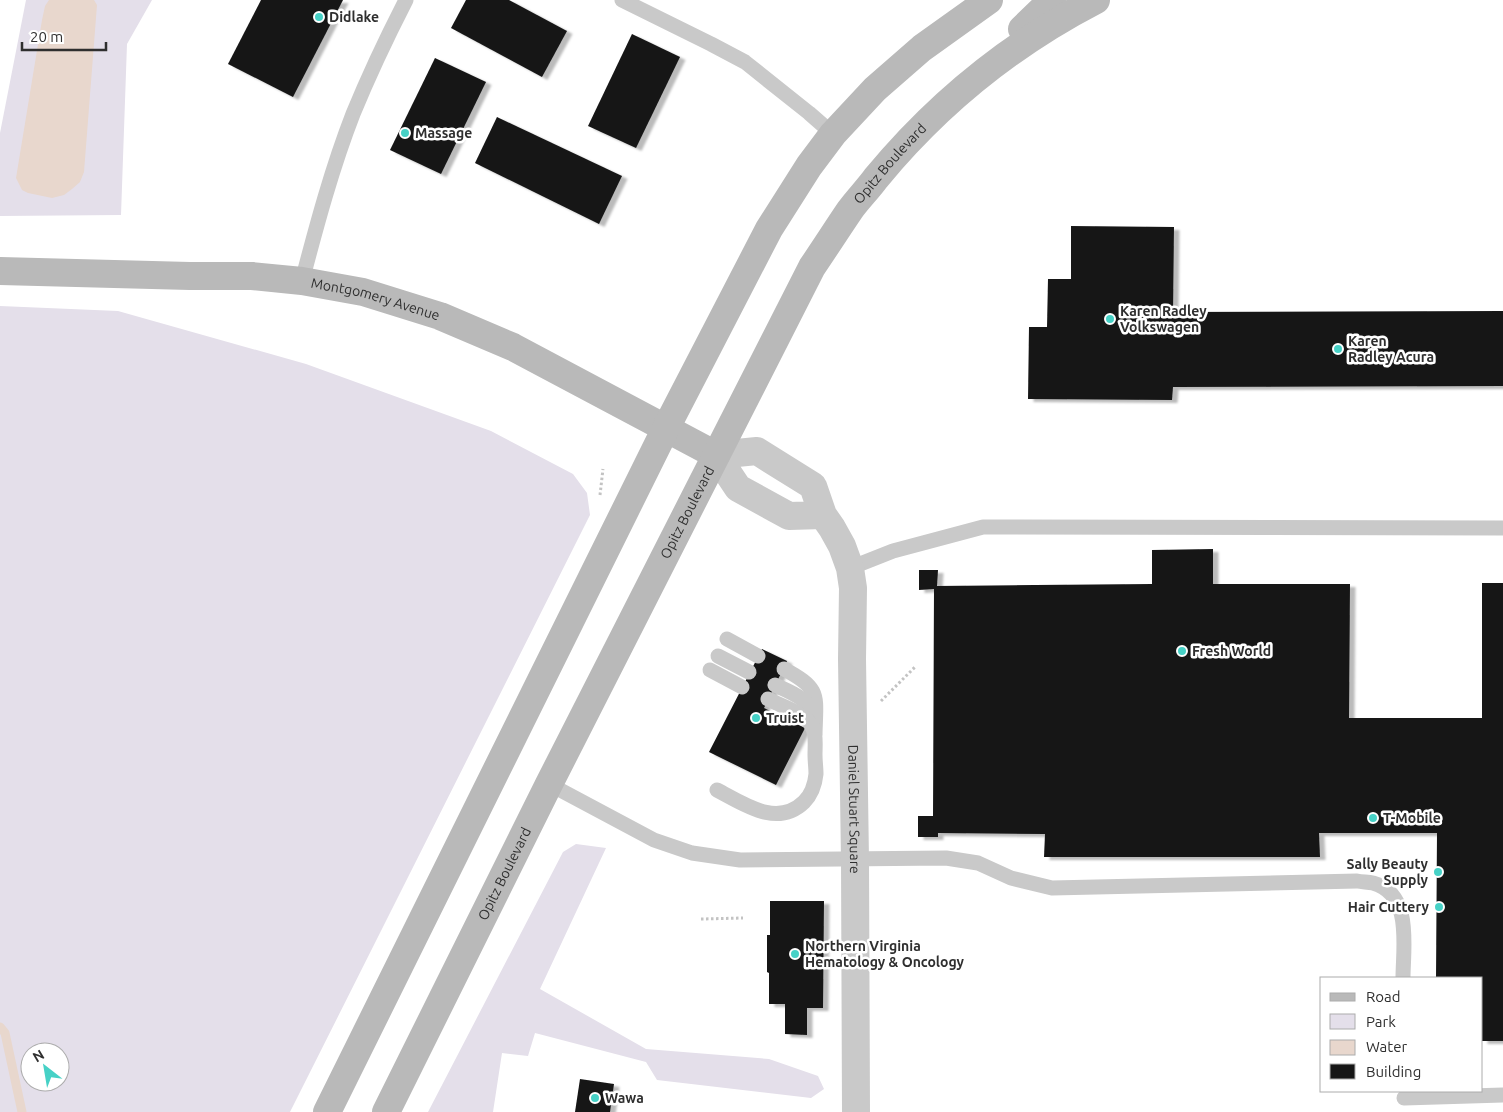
<svg xmlns="http://www.w3.org/2000/svg" width="1503" height="1112" font-family="Ubuntu,sans-serif">
  <style>
    .green { fill: #e4dfea; fill-rule: evenodd }
    .water { fill: #e8d7cd }
    .lines { fill: none; stroke-linecap: round; stroke-linejoin: round }
    .stream { stroke: #e8d7cd; stroke-width: 9 }
    .building { fill: #161616; filter: url(#shadow) }
    .path { stroke: #c3c3c3; stroke-width: 3; stroke-dasharray: 2.5 2.5; stroke-linecap: butt }
    .lane { stroke: #c9c9c9; stroke-width: 15 }
    .street { stroke: #c9c9c9; stroke-width: 28 }
    .secondary { stroke: #b9b9b9; stroke-width: 28 }
    .poi-dot { fill: #46d1c6; stroke: #fff; stroke-width: 2 }
    .labels { text-anchor: middle; stroke-width: 5; stroke-linejoin: round; paint-order: stroke }
    .poi-label { font-size: 14px; font-weight: bold; fill: #2f2f2f; stroke: #fff; text-anchor: start }
    .street-label { font-size: 14px; fill: #2f2f2f; stroke: #fff }
  </style>
  <defs>
    <filter id="shadow"><feDropShadow dx="5.5" dy="3" stdDeviation="1" flood-color="#0004"/></filter>
  </defs>
  <rect width="100%" height="100%" fill="#fff"/>
  <g class="green">
    <polygon points="26,0 152,0 127,44 121,215 0,216 0,133"/>
    <path d="M 0,306 L 118,311 L 306,364 L 491,431 L 573,474 L 587,493 L 590,515 L 290,1112 L 0,1112 ZM 30,1052 L 60,1052 L 60,1082 L 30,1082 Z"/>
    <polygon points="576,844 606,848 540,989 646,1049 769,1059 818,1076 824,1089 811,1098 657,1080 646,1062 535,1033 528,1056 502,1053 493,1112 428,1112 563,852"/>
  </g>
  <polygon class="water" points="49,0 94,0 97,5 84,172 80,182 72,189 64,195 52,198 28,193 22,190 16,178 42,20 45,6"/>
  <g class="lines">
    <polyline class="stream" points="0,1027 5,1033 22,1112"/>
  </g>
  <g class="building">
    <polygon points="261,0 343,0 293,97 228,64"/>
    <polygon points="466,0 509,0 567,31 542,77 451,28"/>
    <polygon points="632,34 680,57 636,148 588,126"/>
    <polygon points="435,58 486,82 441,174 390,150"/>
    <polygon points="497,117 622,176 599,224 475,163"/>
    <polygon points="1071,226 1174,227 1173,312 1503,311 1503,386 1173,387 1172,400 1028,399 1029,327 1047,327 1048,279 1071,279"/>
    <polygon points="1213,549 1213,584 1350,584 1349,718 1482,718 1482,583 1503,583 1503,1041 1482,1041 1482,978 1436,978 1437,833 1319,833 1320,857 1044,857 1045,834 938,833 938,837 918,837 918,816 933,816 934,589 919,590 919,570 938,570 937,586 1152,584 1152,550"/>
    <polygon points="762,649 787,661 764,708 805,728 776,785 709,752"/>
    <polygon points="770,901 824,901 823,1008 807,1008 807,1035 785,1034 785,1004 769,1004 769,973 767,972 767,935 770,935"/>
    <polygon points="580,1079 614,1084 610,1112 575,1112"/>
  </g>
  <g class="lines">
    <g class="path">
      <polyline points="600,495 603,469"/>
      <polyline points="881,701 916,666"/>
      <polyline points="701,919 743,918"/>
    </g>
    <g class="lane">
      <polyline points="622,0 711,44 745,62 809,113 833,134"/>
      <path d="M 302,281 C 317,224 332,168 353,114 C 369,75 387,37 406,0"/>
      <polyline points="850,568 893,551 983,527 1503,528"/>
      <polyline points="727,639 758,656"/>
      <polyline points="718,656 749,672"/>
      <path d="M 784,669 C 821,689 816,694 815,734"/>
      <polyline points="710,670 742,687"/>
      <path d="M 775,685 C 790,692 813,700 814,719"/>
      <path d="M 549,784 L 654,840 L 692,853 L 740,860 L 946,858 L 978,863 L 1011,878 L 1052,888 L 1357,881 C 1362,882 1368,882 1373,883 C 1413,894 1403,947 1403,978"/>
      <path d="M 717,790 C 744,804 777,828 804,802 C 811,795 815,784 816,774 C 816,768 815,761 815,755 C 815,743 817,731 809,722 C 799,711 781,706 768,699"/>
      <polyline points="1404,1098 1503,1095"/>
    </g>
    <path class="street" id="s1" d="M 823,515 L 789,516 L 738,488 L 716,455 L 757,451 L 813,486 L 823,515 L 832,528 L 842,546 L 850,568 L 853,588 L 852,659 L 855,860 L 856,1112"/>
    <g class="secondary">
      <polyline points="1022,29 1052,0"/>
      <path id="s2" d="M 0,271 L 190,276 L 252,276 L 302,281 L 363,292 L 440,316 L 513,347 L 716,455"/>
      <polyline points="327,1112 666,428 769,229 809,166 833,134 875,89 922,48 989,0"/>
      <path id="s3" d="M 386,1112 L 549,784 L 812,267 C 825,248 837,229 850,210 C 858,199 868,189 876,178 C 937,104 1011,44 1096,0"/>
    </g>
  </g>
  <g class="poi-dot">
    <circle cx="319" cy="17" r="5"/>
    <circle cx="405" cy="133" r="5"/>
    <circle cx="1110" cy="319" r="5"/>
    <circle cx="1338" cy="349" r="5"/>
    <circle cx="1182" cy="651" r="5"/>
    <circle cx="756" cy="718" r="5"/>
    <circle cx="1373" cy="818" r="5"/>
    <circle cx="1438" cy="872" r="5"/>
    <circle cx="1439" cy="907" r="5"/>
    <circle cx="795" cy="954" r="5"/>
    <circle cx="595" cy="1098" r="5"/>
  </g>
  <g class="labels">
    <g class="poi-label">
      <text x="329" y="22">Didlake</text>
      <text x="415" y="138">Massage</text>
      <text x="1120" y="316">Karen Radley<tspan x="1120" dy="16">Volkswagen</tspan></text>
      <text x="1348" y="346">Karen<tspan x="1348" dy="16">Radley Acura</tspan></text>
      <text x="1192" y="656">Fresh World</text>
      <text x="766" y="723">Truist</text>
      <text x="1383" y="823">T-Mobile</text>
      <text x="1428" y="869" text-anchor="end">Sally Beauty<tspan x="1428" dy="16">Supply</tspan></text>
      <text x="1429" y="912" text-anchor="end">Hair Cuttery</text>
      <text x="805" y="951">Northern Virginia<tspan x="805" dy="16">Hematology &amp; Oncology</tspan></text>
      <text x="605" y="1103">Wawa</text>
    </g>
    <g class="street-label">
      <text dy="5" stroke="none"><textPath href="#s3" startOffset="1076">Opitz Boulevard</textPath></text>
      <text dy="5" stroke="none"><textPath href="#s2" startOffset="378">Montgomery Avenue</textPath></text>
      <text dy="5" stroke="none"><textPath href="#s3" startOffset="671">Opitz Boulevard</textPath></text>
      <text dy="5" stroke="none"><textPath href="#s1" startOffset="571">Daniel Stuart Square</textPath></text>
      <text dy="5" stroke="none"><textPath href="#s3" startOffset="266">Opitz Boulevard</textPath></text>
    </g>
  </g>
  <rect x="1320" y="977" width="162" height="115" fill="#ffffff" stroke="#acacac"/>
  <rect x="1330" y="993" width="25" height="8" fill="#b9b9b9" stroke="#acacac"/>
  <text x="1366" y="1002" font-size="15" fill="#2f2f2f">Road</text>
  <rect x="1330" y="1014" width="25" height="15" fill="#e4dfea" stroke="#acacac"/>
  <text x="1366" y="1027" font-size="15" fill="#2f2f2f">Park</text>
  <rect x="1330" y="1040" width="25" height="15" fill="#e8d7cd" stroke="#acacac"/>
  <text x="1366" y="1052" font-size="15" fill="#2f2f2f">Water</text>
  <rect x="1330" y="1064" width="25" height="15" fill="#161616" stroke="#acacac"/>
  <text x="1366" y="1077" font-size="15" fill="#2f2f2f">Building</text>
  <g transform="translate(45 1067) rotate(329)"><circle r="24" fill="#ffffff" stroke="#acacac"/>
  <path d="M0-4L9 19L0 12L-9 19Z" fill="#46d1c6"/>
  <text y="-8" font-size="14" font-weight="bold" text-anchor="middle" fill="#2f2f2f">N</text>
  </g>
  <path d="M22 42v8h84v-8" fill="none" stroke="#2f2f2f" stroke-width="2.5"/>
  <text x="30" y="42" font-size="15" fill="#2f2f2f" stroke="#ffffff" stroke-width="4" paint-order="stroke">20 m</text>
</svg>
